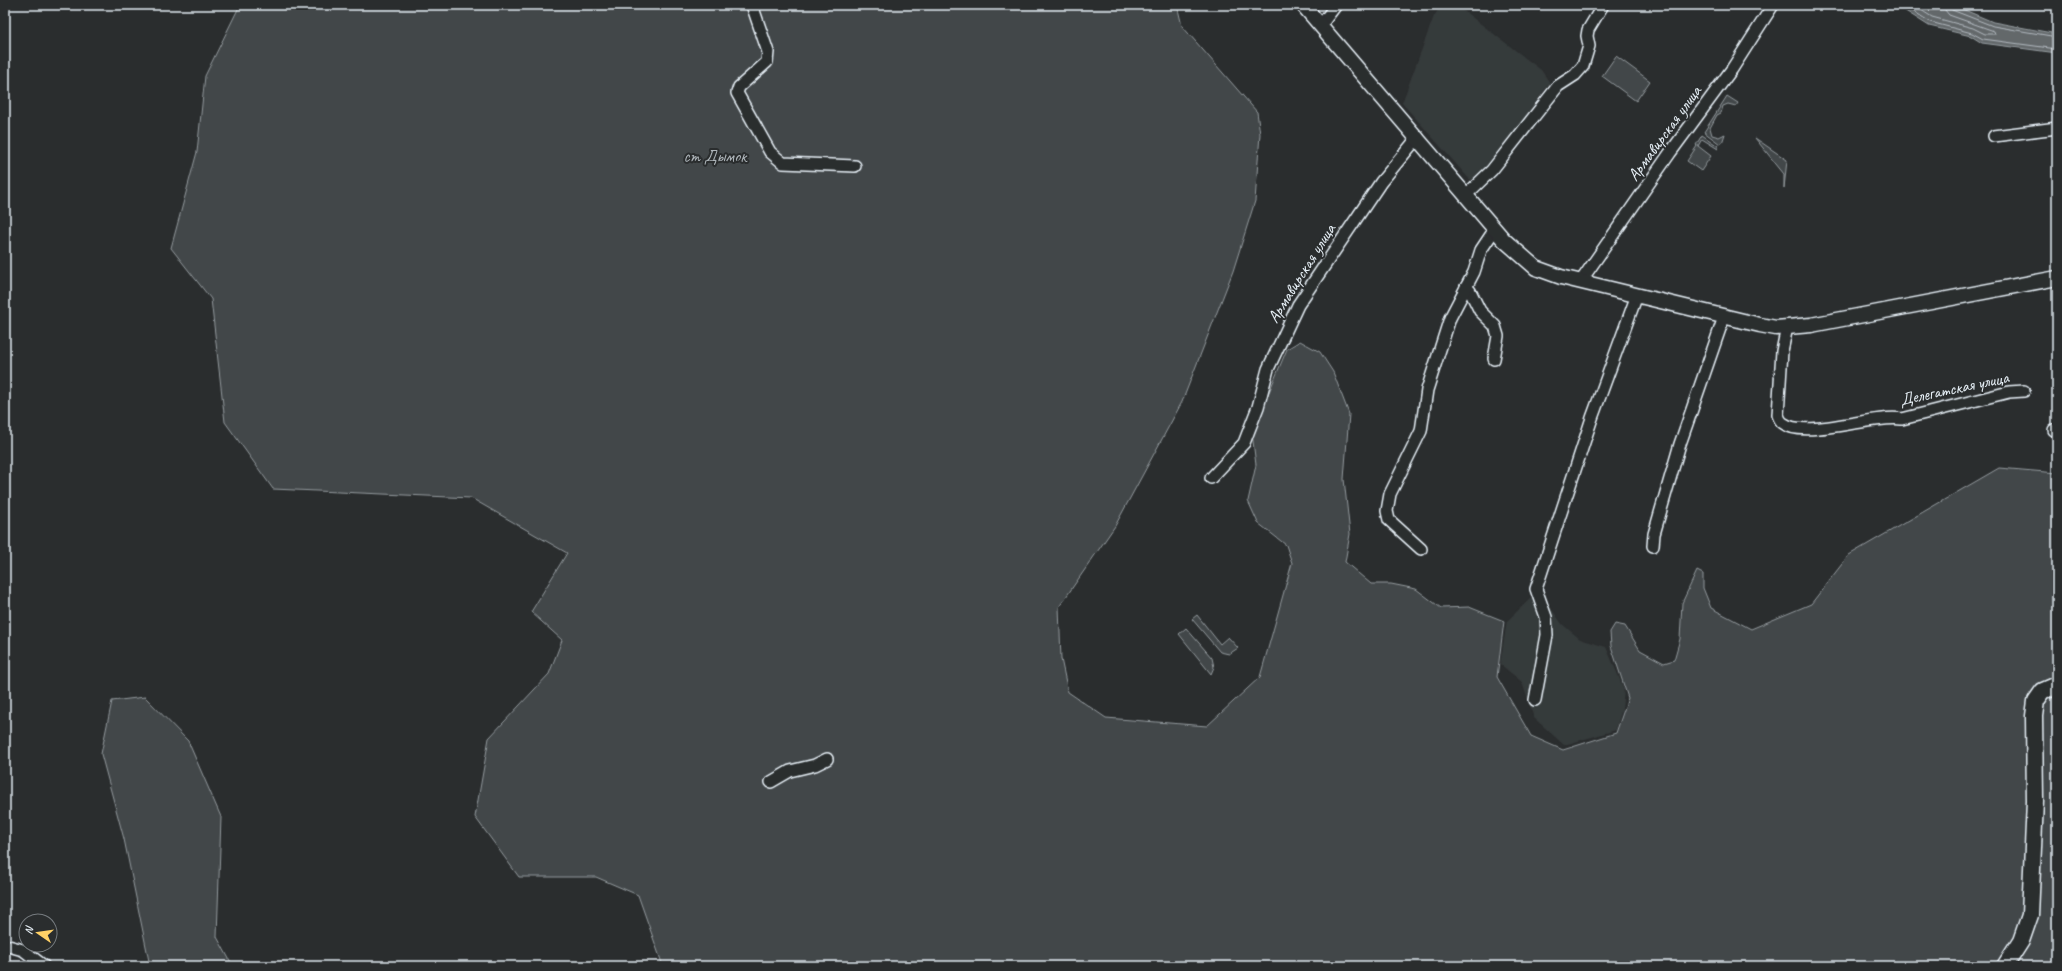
<svg xmlns="http://www.w3.org/2000/svg" width="2062" height="971" font-family="Caveat,sans-serif">
  <style>
    .built { fill: #363a3b }
    .green { fill: #424648; stroke: #959ca0 }
    .water { fill: #63686b; stroke: #989fa3 }
    .lines { fill: none; stroke-linecap: round; stroke-linejoin: round }
    .shore { stroke: #b3bac0; stroke-width: 1 }
    .minor-casing { stroke: #e8f1f8; stroke-width: 14 }
    .major-casing { stroke: #e8f1f8; stroke-width: 17 }
    .highway-casing { stroke: #e8f1f8; stroke-width: 19 }
    .minor { stroke: #2a2d2e; stroke-width: 11 }
    .major { stroke: #2a2d2e; stroke-width: 14 }
    .highway { stroke: #2a2d2e; stroke-width: 16 }
    .labels { text-anchor: middle; stroke-width: 4; stroke-linejoin: round; paint-order: stroke }
    .street-label { font-size: 17px; fill: #e8f1f8; stroke: #2a2d2e }
    .park-label { font-size: 17px; fill: #aeb5ba; stroke: #2a2d2e }
  </style>
  <rect width="100%" height="100%" fill="#2a2d2e"/>
  <filter id="ink" filterUnits="userSpaceOnUse"><feTurbulence type="fractalNoise" baseFrequency=".025" numOctaves="2"/><feDisplacementMap in="SourceGraphic" scale="8" xChannelSelector="R" yChannelSelector="G"/><feConvolveMatrix kernelMatrix="1 2 1 2 8 2 1 2 1" color-interpolation-filters="sRGB"/></filter>
  <g filter="url(#ink)">
    <g class="built">
      <polygon points="1442,5 1456,5 1541,70 1550,83 1504,145 1472,182 1402,103 1434,16"/>
      <polygon points="1532,597 1546,601 1562,624 1580,639 1606,647 1624,689 1622,709 1616,730 1564,745 1534,718 1522,682 1500,664 1507,621"/>
    </g>
    <g class="green">
      <polygon points="240,5 1177,5 1182,26 1257,112 1260,134 1255,201 1233,271 1182,402 1115,526 1059,607 1061,659 1068,692 1106,718 1207,726 1260,677 1292,563 1286,545 1258,523 1248,501 1256,465 1252,433 1287,349 1300,341 1320,352 1333,372 1349,414 1344,479 1350,534 1345,562 1371,584 1391,584 1416,589 1441,608 1469,607 1504,621 1497,677 1531,736 1563,750 1616,733 1628,698 1611,646 1610,632 1615,624 1625,626 1640,650 1664,663 1674,660 1680,639 1682,603 1697,571 1703,574 1703,588 1711,608 1751,629 1811,604 1849,555 1999,468 2057,473 2057,966 663,966 638,895 596,877 519,877 475,817 489,738 549,674 562,640 531,612 567,553 471,498 273,489 225,422 211,299 171,248 197,152 205,76"/>
      <polygon points="1616,56 1650,81 1636,101 1602,76"/>
      <polygon points="1727,96 1738,103 1736,106 1728,104 1723,106 1721,113 1717,115 1710,128 1712,135 1719,137 1725,134 1722,143 1720,144 1704,132"/>
      <polygon points="1702,135 1718,146 1718,149 1702,139 1698,146 1711,156 1701,171 1687,161 1697,146 1696,145"/>
      <polygon points="1755,138 1787,160 1784,188 1784,174"/>
      <polygon points="1197,615 1220,644 1228,637 1238,648 1229,654 1220,652 1192,619"/>
      <polygon points="1186,628 1212,658 1214,667 1211,674 1179,634"/>
      <polygon points="145,697 188,741 221,817 217,937 233,966 150,966 124,839 101,754 112,701"/>
    </g>
    <polygon class="water" points="1896,5 1944,5 1960,8 1993,22 2057,34 2057,53 1982,43 1971,36 1929,26"/>
    <g class="lines">
      <g class="shore">
        <polyline points="1904,5 1930,22 1972,33 1983,39 2057,49"/>
        <polyline points="1913,5 1932,17 1973,28 1985,34 1995,34 1994,31 1949,15 1945,10 1944,5"/>
        <polyline points="1949,5 1952,10 1993,26 2057,37"/>
      </g>
      <defs>
        <g id="minor">
          <polyline points="752,5 768,52 767,62 739,87 737,93 770,152 783,163 855,166"/>
          <polyline points="1321,25 1336,5"/>
          <polyline points="1994,136 2057,128"/>
          <polyline points="1466,195 1492,170 1558,86 1575,75 1583,66 1589,46 1587,36 1588,30 1603,5"/>
          <polyline points="1581,281 1670,153 1732,69 1773,5"/>
          <polyline points="1466,287 1470,291 1480,311 1495,326 1498,336 1494,359"/>
          <path d="M 1787,327 L 1782,351 L 1778,415 C 1779,418 1780,421 1783,423 C 1804,440 1873,414 1902,419 L 2009,392 L 2024,391"/>
          <polyline points="2054,430 2057,430"/>
          <polyline points="1211,478 1244,443 1258,407 1268,369 1298,305 1381,182 1418,137"/>
          <polyline points="1653,546 1654,534 1680,444 1724,317"/>
          <polyline points="1421,549 1389,520 1387,511 1390,494 1421,431 1427,390 1450,318 1474,272 1481,250 1495,229"/>
          <polyline points="1535,700 1547,635 1546,617 1536,589 1592,418 1637,295"/>
          <polyline points="771,782 790,771 815,765 827,759"/>
          <polyline points="5,945 23,950 44,966"/>
        </g>
        <polyline id="major" points="1303,5 1504,240 1536,268 1561,277 1760,325 1776,328 1811,325 2057,278"/>
        <polyline id="highway" points="2005,966 2021,941 2030,915 2035,801 2034,716 2036,701 2043,691 2057,685"/>
      </defs>
      <use href="#minor" class="minor-casing"/>
      <use href="#major" class="major-casing"/>
      <use href="#highway" class="highway-casing"/>
      <use href="#minor" class="minor"/>
      <use href="#major" class="major"/>
      <use href="#highway" class="highway"/>
    </g>
  </g>
  <g class="labels">
    <g class="street-label">
      <text transform="translate(1664 133) rotate(-54)" y="6">Армавирская улица</text>
      <text transform="translate(1301 273) rotate(-58)" y="6">Армавирская улица</text>
      <text transform="translate(1954 388) rotate(-12)" y="6">Делегатская улица</text>
    </g>
    <g class="park-label">
      <text x="715" y="162">ст Дымок</text>
    </g>
  </g>
  <rect width="2062" height="971" fill="none" stroke="#2a2d2e" stroke-width="20"/>
  <rect x="10" y="10" width="2042" height="951" fill="none" stroke="#e8f1f8" stroke-width="1.5" filter="url(#ink)"/>
  <g transform="translate(38 933) rotate(283)"><circle r="19" fill="#2a2d2e" stroke="#767b7f"/>
  <path d="M0-3L7 15L0 10L-7 15Z" fill="#ffd166"/>
  <text y="-6" font-size="11" font-weight="bold" text-anchor="middle" fill="#e8f1f8">N</text>
  </g>
</svg>
